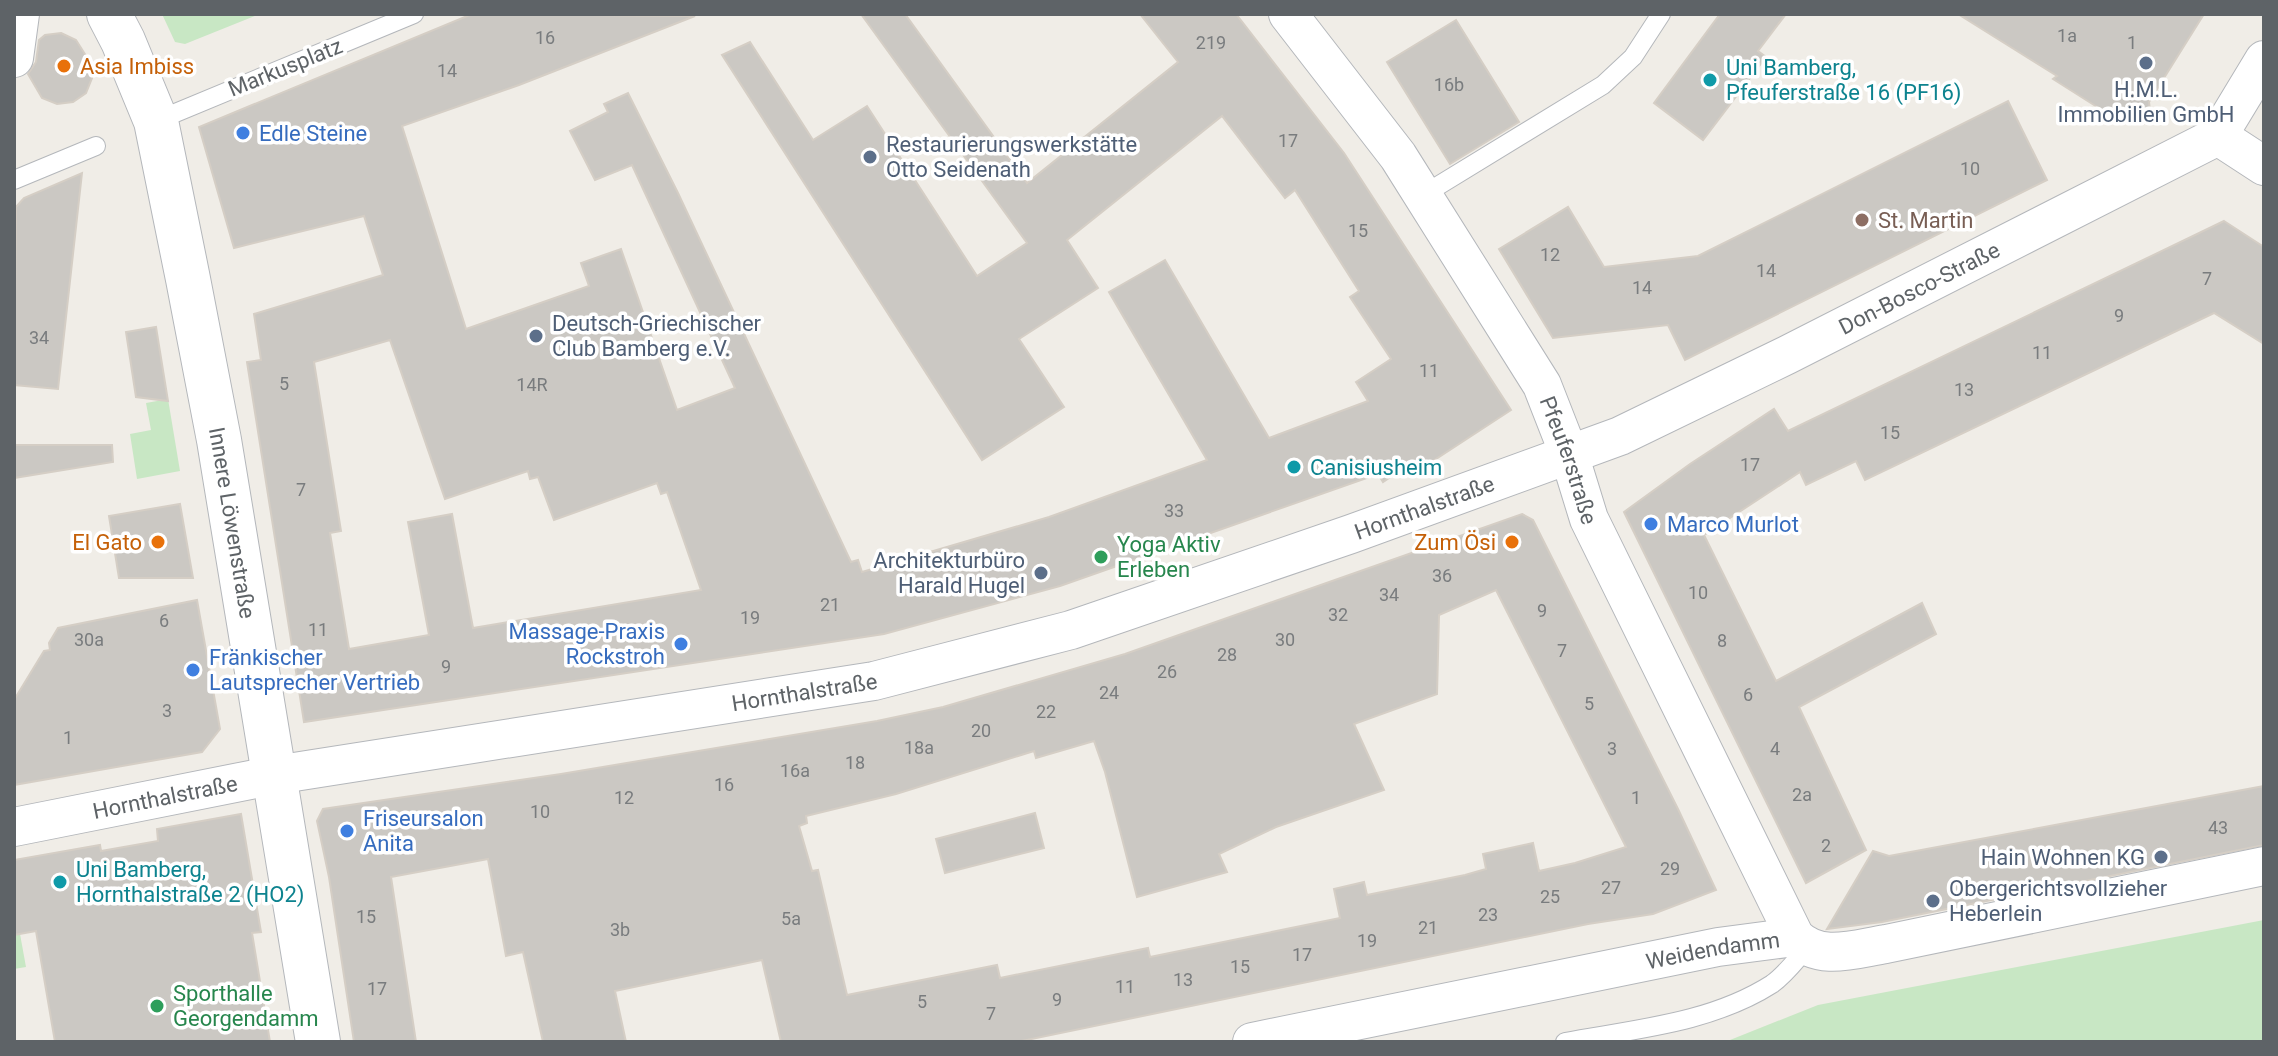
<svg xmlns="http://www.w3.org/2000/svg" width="2278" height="1056" font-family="Roboto,sans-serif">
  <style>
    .green { fill: #c8e7c4 }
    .building { fill: #cbc8c3; stroke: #d5cec5; stroke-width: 2; fill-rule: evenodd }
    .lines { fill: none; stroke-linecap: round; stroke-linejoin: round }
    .service-casing { stroke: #b4b7bb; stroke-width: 20 }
    .minor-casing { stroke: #b4b7bb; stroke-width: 40 }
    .tertiary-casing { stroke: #b4b7bb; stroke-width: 46 }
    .service { stroke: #fff; stroke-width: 18 }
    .minor { stroke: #fff; stroke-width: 38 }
    .tertiary { stroke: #fff; stroke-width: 44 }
    .service-dot { fill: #5c6f8a; stroke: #fff; stroke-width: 3 }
    .food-dot { fill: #e8710a; stroke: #fff; stroke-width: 3 }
    .culture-dot { fill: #0f9aa8; stroke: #fff; stroke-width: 3 }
    .shop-dot { fill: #3f7fe0; stroke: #fff; stroke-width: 3 }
    .education-dot { fill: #8d6e63; stroke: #fff; stroke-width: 3 }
    .leisure-dot { fill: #2e9e5b; stroke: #fff; stroke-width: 3 }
    .labels { text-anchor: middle; stroke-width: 7; stroke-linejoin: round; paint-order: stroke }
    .number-label { font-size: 18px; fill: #797c7e }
    .food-label { font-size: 22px; fill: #c56008; stroke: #fff; text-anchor: end }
    .street-label { font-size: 22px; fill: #5e6367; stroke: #fff }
    .culture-label { font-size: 22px; fill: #0d838f; stroke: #fff; text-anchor: start }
    .service-label { font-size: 22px; fill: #4e5e75; stroke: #fff; text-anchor: start }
    .shop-label { font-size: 22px; fill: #366cbe; stroke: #fff; text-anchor: start }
    .education-label { font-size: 22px; fill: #785e54; stroke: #fff; text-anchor: start }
    .leisure-label { font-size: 22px; fill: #27864d; stroke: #fff; text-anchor: start }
  </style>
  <rect width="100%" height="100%" fill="#f0ede7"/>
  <g class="green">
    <polygon points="162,14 260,14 185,44 175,42"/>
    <polygon points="168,399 180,471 137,479 130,434 151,430 146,403"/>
    <polygon points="2264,920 2264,1042 1725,1042 1818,1005"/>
    <polygon points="14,932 20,934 26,967 14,969"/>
  </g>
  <g class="building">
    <path d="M 472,14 L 695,16 L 519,85 L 402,126 L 466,329 L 589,286 L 581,263 L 621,249 L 677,410 L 735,388 L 632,165 L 595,180 L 570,131 L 608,112 L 604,104 L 628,93 L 678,193 L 851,562 L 858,560 L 862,572 L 1049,517 L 1207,460 L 1109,292 L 1165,260 L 1269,438 L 1368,401 L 1356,382 L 1391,359 L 1350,297 L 1359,291 L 1295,190 L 1285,198 L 1222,116 L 1067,240 L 1098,288 L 1019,339 L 1064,407 L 982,460 L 722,55 L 750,42 L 813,140 L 867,106 L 977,276 L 1027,243 L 861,14 L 905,14 L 1027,183 L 1178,62 L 1140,14 L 1236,14 L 1344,153 L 1511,410 L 1416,472 L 1411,463 L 1383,482 L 1378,474 L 1060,586 L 884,634 L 304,722 L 247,362 L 261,360 L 254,314 L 383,275 L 364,216 L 234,248 L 199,127 ZM 390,340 L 445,499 L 528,471 L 530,479 L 538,477 L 554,520 L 657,483 L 661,494 L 667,492 L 701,590 L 473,628 L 452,514 L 408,522 L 429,635 L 349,649 L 330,533 L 341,531 L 314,362 Z"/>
    <polygon points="1720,14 1786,14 1758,51 1766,57 1703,140 1654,103"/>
    <polygon points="1958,14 2204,14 2149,102 2150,110 2107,121 2105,112 2053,79 2057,76"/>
    <polygon points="1456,20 1519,122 1450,164 1387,62"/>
    <polygon points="61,33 76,40 90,62 92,78 86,93 73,102 57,104 42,98 28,74 36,62 39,40 45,35"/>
    <polygon points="2008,101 2047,180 1685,360 1668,325 1553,338 1499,249 1568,207 1604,267 1698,256"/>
    <polygon points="82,173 58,389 14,385 16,207 24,198"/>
    <polygon points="2224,221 2264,247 2264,344 2214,313 1865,480 1856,461 1806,485 1800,472 1704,535 1776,681 1922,603 1936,634 1799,707 1866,850 1806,883 1624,512 1690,464 1774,409 1788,431"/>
    <polygon points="156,327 168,401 136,397 126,332"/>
    <polygon points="14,445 112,445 113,462 14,478"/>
    <polygon points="180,504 193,578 119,578 109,516"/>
    <path d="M 1522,514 L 1533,520 L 1678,809 L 1716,890 L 1653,914 L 1588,924 L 1017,1042 L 781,1042 L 762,960 L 615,991 L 626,1042 L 543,1042 L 523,952 L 506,956 L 488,859 L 391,877 L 416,1042 L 354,1042 L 329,877 L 317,821 L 323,809 L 561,774 L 877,721 L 943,707 L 1125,654 ZM 1496,590 L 1626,847 L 1575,863 L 1539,871 L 1533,843 L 1483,854 L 1486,869 L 1465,875 L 1367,895 L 1364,882 L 1334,889 L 1340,918 L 1150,957 L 1148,948 L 1000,978 L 997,965 L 847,995 L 818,870 L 812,871 L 799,826 L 807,823 L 806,816 L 896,794 L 1034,751 L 1036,758 L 1094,741 L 1105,772 L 1137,897 L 1227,872 L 1219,854 L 1276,827 L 1384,790 L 1354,724 L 1437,694 L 1439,615 Z"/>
    <polygon points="197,600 220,729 202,752 14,785 14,700 44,651 50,650 49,643 58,628"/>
    <polygon points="2264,786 2264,845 1882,922 1827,929 1873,851 1889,856"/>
    <polygon points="1035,813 1044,848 945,873 936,839"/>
    <polygon points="241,814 261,932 252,933 270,1042 55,1042 36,931 14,935 14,860 100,845 101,851 158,841 157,829"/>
  </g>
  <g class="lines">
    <defs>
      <g id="service">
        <polyline points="156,121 414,14"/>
        <polyline points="14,180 96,146"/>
        <polyline points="1423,195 1603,85 1633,57 1661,14"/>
        <path d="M 1565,1042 C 1635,1029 1711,1023 1772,984 C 1785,975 1796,960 1806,949"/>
      </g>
      <g id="minor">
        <path id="s1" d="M 1288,14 L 1398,156 L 1542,385 L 1569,454 L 1589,519 L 1795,937 C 1820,962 1854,949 1886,944 L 2264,866"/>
        <polyline points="14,58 20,14"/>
        <polyline points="2218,136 2264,60"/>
        <polyline points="2218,136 2264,166"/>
        <path id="s2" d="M 14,827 L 275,775 L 874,681 L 1071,630 L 1351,534 L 1620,436 L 1787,355 L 2218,136"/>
        <path id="s3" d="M 1252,1042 L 1718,947 L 1795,937"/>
      </g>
      <g id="tertiary">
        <path id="s4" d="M 109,14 L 123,41 L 156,121 L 188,279 L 219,440 L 318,1042"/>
      </g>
    </defs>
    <use href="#service" class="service-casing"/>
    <use href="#minor" class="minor-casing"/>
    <use href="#tertiary" class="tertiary-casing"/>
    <use href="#service" class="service"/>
    <use href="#minor" class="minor"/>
    <use href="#tertiary" class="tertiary"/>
  </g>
  <g class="service-dot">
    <circle cx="2146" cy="63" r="8"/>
    <circle cx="870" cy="157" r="8"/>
    <circle cx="536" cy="336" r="8"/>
    <circle cx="1041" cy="573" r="8"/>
    <circle cx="2161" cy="857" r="8"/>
    <circle cx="1933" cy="901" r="8"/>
  </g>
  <g class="food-dot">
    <circle cx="64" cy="66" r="8"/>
    <circle cx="158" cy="542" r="8"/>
    <circle cx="1512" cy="542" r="8"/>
  </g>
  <g class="culture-dot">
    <circle cx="1710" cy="80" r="8"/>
    <circle cx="1294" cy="467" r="8"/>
    <circle cx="60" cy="882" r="8"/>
  </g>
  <g class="shop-dot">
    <circle cx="243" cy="133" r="8"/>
    <circle cx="1651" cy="524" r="8"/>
    <circle cx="681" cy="644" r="8"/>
    <circle cx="193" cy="670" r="8"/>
    <circle cx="347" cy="831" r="8"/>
  </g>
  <circle class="education-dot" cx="1862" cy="220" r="8"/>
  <g class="leisure-dot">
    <circle cx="1101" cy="557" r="8"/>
    <circle cx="157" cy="1006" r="8"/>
  </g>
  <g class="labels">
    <g class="number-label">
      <text x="2067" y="42">1a</text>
      <text x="545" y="44">16</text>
      <text x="1211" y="49">219</text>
      <text x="2132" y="49">1</text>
      <text x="447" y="77">14</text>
      <text x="1449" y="91">16b</text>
      <text x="1288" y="147">17</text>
      <text x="1970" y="175">10</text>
      <text x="1358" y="237">15</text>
      <text x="1550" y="261">12</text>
      <text x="1766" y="277">14</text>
      <text x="2207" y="285">7</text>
      <text x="1642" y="294">14</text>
      <text x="2119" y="322">9</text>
      <text x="39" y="344">34</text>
      <text x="2042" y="359">11</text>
      <text x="1429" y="377">11</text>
      <text x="284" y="390">5</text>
      <text x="532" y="391">14R</text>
      <text x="1964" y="396">13</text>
      <text x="1890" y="439">15</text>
      <text x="1750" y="471">17</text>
      <text x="301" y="496">7</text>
      <text x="1174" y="517">33</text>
      <text x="1442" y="582">36</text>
      <text x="1698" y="599">10</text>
      <text x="1389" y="601">34</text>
      <text x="830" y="611">21</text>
      <text x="1542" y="617">9</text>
      <text x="1338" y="621">32</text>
      <text x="750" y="624">19</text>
      <text x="164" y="627">6</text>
      <text x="318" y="636">11</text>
      <text x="89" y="646">30a</text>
      <text x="1285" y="646">30</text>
      <text x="1722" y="647">8</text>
      <text x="1562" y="657">7</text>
      <text x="1227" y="661">28</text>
      <text x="446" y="673">9</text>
      <text x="1167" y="678">26</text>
      <text x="1109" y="699">24</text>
      <text x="1748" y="701">6</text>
      <text x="1589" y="710">5</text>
      <text x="167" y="717">3</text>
      <text x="1046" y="718">22</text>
      <text x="981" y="737">20</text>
      <text x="68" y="744">1</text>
      <text x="919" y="754">18a</text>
      <text x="1612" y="755">3</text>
      <text x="1775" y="755">4</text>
      <text x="855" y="769">18</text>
      <text x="795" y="777">16a</text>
      <text x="724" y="791">16</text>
      <text x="1802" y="801">2a</text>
      <text x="624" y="804">12</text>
      <text x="1636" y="804">1</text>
      <text x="540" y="818">10</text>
      <text x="2218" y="834">43</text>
      <text x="1826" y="852">2</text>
      <text x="1670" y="875">29</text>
      <text x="1611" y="894">27</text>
      <text x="1550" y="903">25</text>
      <text x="1488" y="921">23</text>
      <text x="366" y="923">15</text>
      <text x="791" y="925">5a</text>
      <text x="1428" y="934">21</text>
      <text x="620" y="936">3b</text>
      <text x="1367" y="947">19</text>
      <text x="1302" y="961">17</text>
      <text x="1240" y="973">15</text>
      <text x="1183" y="986">13</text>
      <text x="1125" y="993">11</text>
      <text x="377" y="995">17</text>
      <text x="1057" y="1006">9</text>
      <text x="922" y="1008">5</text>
      <text x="991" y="1020">7</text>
    </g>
    <g class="food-label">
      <text x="80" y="74" text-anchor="start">Asia Imbiss</text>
      <text x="142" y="550">El Gato</text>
      <text x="1496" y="550">Zum Ösi</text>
    </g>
    <g class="street-label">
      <text transform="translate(285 67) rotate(-22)" y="8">Markusplatz</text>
      <text dy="8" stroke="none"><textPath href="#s2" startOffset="1992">Don-Bosco-Straße</textPath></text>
      <text dy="8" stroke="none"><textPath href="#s1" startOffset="530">Pfeuferstraße</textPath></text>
      <text dy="8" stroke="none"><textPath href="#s2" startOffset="1450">Hornthalstraße</textPath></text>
      <text dy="8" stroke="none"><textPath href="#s4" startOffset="526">Innere Löwenstraße</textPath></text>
      <text dy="8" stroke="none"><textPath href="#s2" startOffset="802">Hornthalstraße</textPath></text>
      <text dy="8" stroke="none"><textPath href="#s2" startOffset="154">Hornthalstraße</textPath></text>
      <text dy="8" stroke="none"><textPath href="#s3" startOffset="470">Weidendamm</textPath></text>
    </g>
    <g class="culture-label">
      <text x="1726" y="75">Uni Bamberg,<tspan x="1726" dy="25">Pfeuferstraße 16 (PF16)</tspan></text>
      <text x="1310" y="475">Canisiusheim</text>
      <text x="76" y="877">Uni Bamberg,<tspan x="76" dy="25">Hornthalstraße 2 (HO2)</tspan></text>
    </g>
    <g class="service-label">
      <text x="2146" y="97" text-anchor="middle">H.M.L.<tspan x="2146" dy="25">Immobilien GmbH</tspan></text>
      <text x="886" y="152">Restaurierungswerkstätte<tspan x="886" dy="25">Otto Seidenath</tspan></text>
      <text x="552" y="331">Deutsch-Griechischer<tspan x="552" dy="25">Club Bamberg e.V.</tspan></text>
      <text x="1025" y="568" text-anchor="end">Architekturbüro<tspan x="1025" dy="25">Harald Hugel</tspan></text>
      <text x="2145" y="865" text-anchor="end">Hain Wohnen KG</text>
      <text x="1949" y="896">Obergerichtsvollzieher<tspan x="1949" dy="25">Heberlein</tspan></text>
    </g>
    <g class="shop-label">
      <text x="259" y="141">Edle Steine</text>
      <text x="1667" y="532">Marco Murlot</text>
      <text x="665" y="639" text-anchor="end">Massage-Praxis<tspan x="665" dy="25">Rockstroh</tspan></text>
      <text x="209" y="665">Fränkischer<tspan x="209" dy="25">Lautsprecher Vertrieb</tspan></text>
      <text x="363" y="826">Friseursalon<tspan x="363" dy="25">Anita</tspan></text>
    </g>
    <g class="education-label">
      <text x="1878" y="228">St. Martin</text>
    </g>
    <g class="leisure-label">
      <text x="1117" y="552">Yoga Aktiv<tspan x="1117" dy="25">Erleben</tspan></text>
      <text x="173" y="1001">Sporthalle<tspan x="173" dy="25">Georgendamm</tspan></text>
    </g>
  </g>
  <rect width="2278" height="1056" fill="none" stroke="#5e6367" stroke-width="32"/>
</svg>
